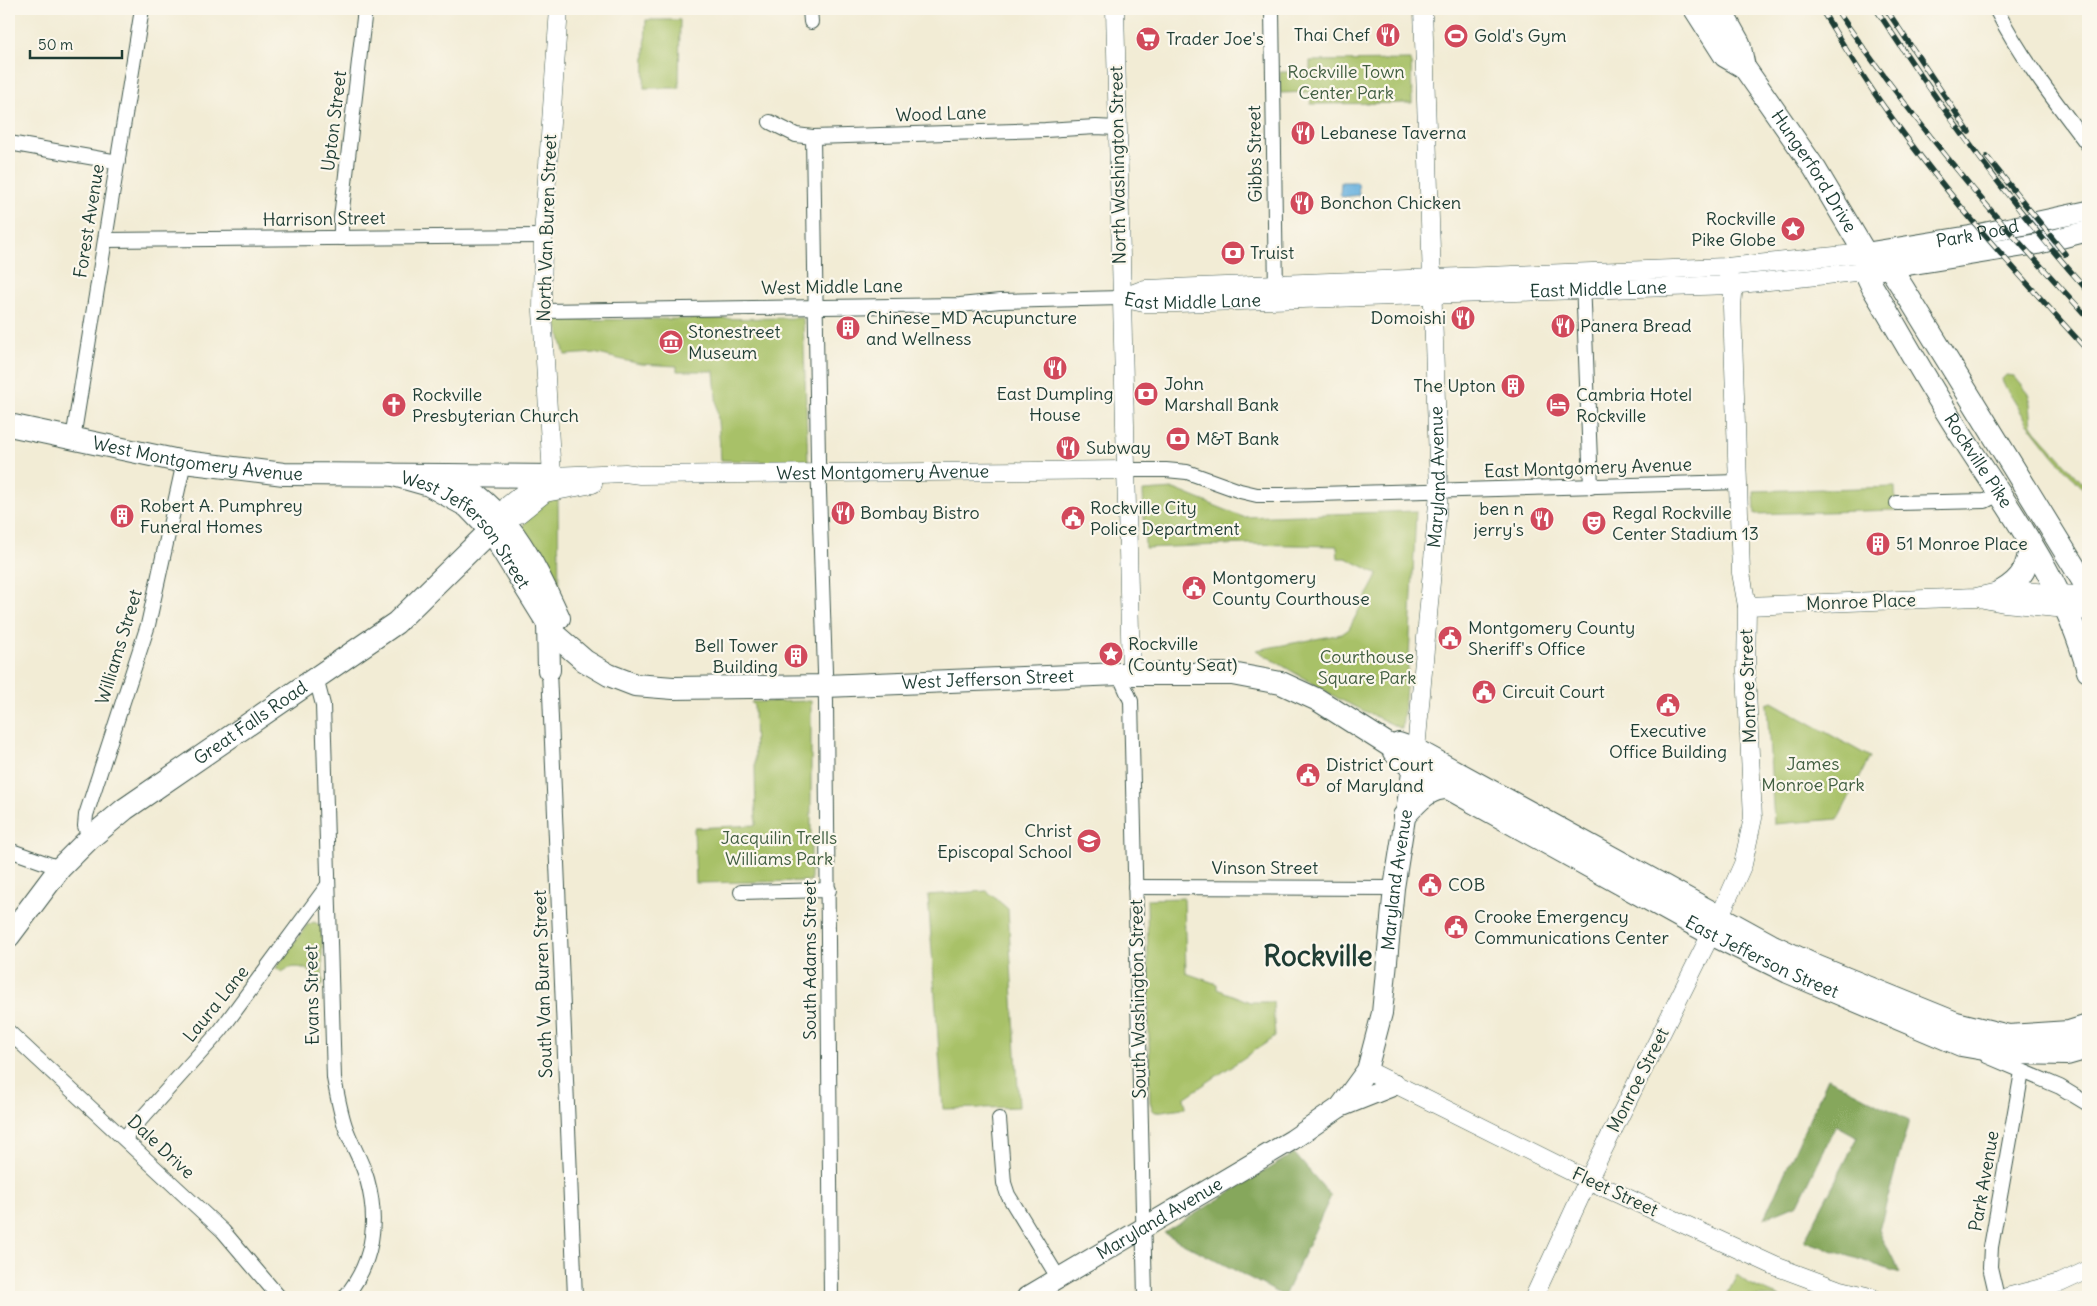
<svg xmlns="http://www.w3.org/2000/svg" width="2097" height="1306" font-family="Delius,sans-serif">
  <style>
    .green { fill: #a8c167; stroke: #647f4e }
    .forest { fill: #86a75c; stroke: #527248 }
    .water { fill: #66b0de; stroke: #427689 }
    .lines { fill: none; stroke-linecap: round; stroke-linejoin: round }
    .minor-casing { stroke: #3f574c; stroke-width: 16 }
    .tertiary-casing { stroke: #3f574c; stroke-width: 19 }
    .secondary-casing { stroke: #3f574c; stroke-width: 22 }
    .primary-casing { stroke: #3f574c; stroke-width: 24 }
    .minor { stroke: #fff; stroke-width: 14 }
    .tertiary { stroke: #fff; stroke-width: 18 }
    .secondary { stroke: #fff; stroke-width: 20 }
    .primary { stroke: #fff; stroke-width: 22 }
    .rail-casing { stroke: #1f3d34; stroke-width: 5.5 }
    .rail { stroke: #fbf7ec; stroke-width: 4; stroke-dasharray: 11; stroke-linecap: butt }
    .labels { text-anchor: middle; stroke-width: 4.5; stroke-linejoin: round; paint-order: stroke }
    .poi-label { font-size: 18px; fill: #1f3d34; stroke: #fbf7ec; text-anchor: start }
    .park-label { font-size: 18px; fill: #415e41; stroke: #fbf7ec }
    .street-label { font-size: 18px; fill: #1f3d34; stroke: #fbf7ec }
    .town-label { font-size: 28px; font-weight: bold; fill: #1f3d34; stroke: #fbf7ec }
  </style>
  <rect width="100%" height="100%" fill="#fbf7ec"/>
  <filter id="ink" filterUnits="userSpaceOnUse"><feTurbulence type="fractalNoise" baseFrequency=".02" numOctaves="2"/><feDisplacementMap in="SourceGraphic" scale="10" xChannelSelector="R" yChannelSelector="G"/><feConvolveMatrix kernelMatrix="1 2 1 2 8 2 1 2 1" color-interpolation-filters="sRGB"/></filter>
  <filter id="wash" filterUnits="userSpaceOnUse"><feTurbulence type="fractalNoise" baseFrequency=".0096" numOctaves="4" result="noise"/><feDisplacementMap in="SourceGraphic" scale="20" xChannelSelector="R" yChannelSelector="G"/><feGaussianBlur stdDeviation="1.12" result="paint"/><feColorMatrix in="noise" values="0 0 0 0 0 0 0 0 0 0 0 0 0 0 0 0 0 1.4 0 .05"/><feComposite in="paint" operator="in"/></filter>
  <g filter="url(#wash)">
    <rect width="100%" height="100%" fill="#f2ecd5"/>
    <g class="green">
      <polygon points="646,20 680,20 679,88 644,88"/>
      <polygon points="1411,60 1412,103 1311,104 1310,92 1280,93 1280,72 1310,72 1310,61"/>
      <polygon points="555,318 558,320 803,318 808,463 721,460 714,371 677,371 677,366 640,364 594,353 565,355"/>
      <polygon points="2006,375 2014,376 2029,394 2032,425 2036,431 2088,489 2088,494 2053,455 2027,422 2003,383 2002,379"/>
      <polygon points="1895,487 1896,510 1755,514 1754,491"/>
      <polygon points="1174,489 1243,517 1416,511 1409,657 1402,729 1339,699 1256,650 1342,634 1349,629 1378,574 1346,558 1338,558 1337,546 1247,544 1145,548 1143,491"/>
      <path d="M 558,496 L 559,600 L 523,528 C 529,508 540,505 558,496 Z"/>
      <polygon points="811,701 811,881 696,883 694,828 756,825 754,706 751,702"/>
      <polygon points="1772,702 1870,757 1838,819 1774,824 1767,704"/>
      <polygon points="987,891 1008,909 1019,1107 943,1109 928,895"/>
      <polygon points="1184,898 1186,973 1217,984 1217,989 1250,1002 1273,1002 1275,1037 1184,1098 1186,1106 1183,1108 1155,1112 1152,1109 1150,1102 1147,899"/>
      <path d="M 314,922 L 318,924 L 322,929 L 323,985 L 317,985 C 314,968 296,962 282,972 L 276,968 L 307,925 Z"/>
      <polygon points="1737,1275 1749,1284 1780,1297 1726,1297"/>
    </g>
    <g class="forest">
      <polygon points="1828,1078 1909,1120 1879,1230 1900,1273 1804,1241 1858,1137 1836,1125 1798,1204 1764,1218"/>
      <polygon points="1294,1153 1331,1196 1284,1296 1164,1233"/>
    </g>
    <polygon class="water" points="1341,182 1356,182 1358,183 1359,195 1342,197 1340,195"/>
  </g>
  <g filter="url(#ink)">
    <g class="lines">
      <defs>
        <g id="minor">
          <polyline points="810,9 811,22"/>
          <polyline points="1272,9 1276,294"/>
          <path d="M 1996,9 C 2021,58 2055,101 2088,145"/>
          <polyline points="770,122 796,135 813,137 1045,130 1096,127 1117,128"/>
          <polyline points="813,137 818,460 826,702 831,1297"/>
          <polyline points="9,143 118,162"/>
          <polyline points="341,238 341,218 365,9"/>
          <polyline points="105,240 543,236"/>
          <polyline points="1583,280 1591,487"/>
          <polyline points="542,311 960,305 1000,301 1121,298"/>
          <polyline points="73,439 142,9"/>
          <polyline points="1126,470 1166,470 1187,472 1240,491 1257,495 1283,495 1738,482"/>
          <polyline points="1897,503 1985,501 1999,494"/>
          <polyline points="549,670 575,1297"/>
          <polyline points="1119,674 1131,701 1145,1297"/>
          <path d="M 316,678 L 323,705 L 334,1078 C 337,1094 340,1111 345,1126 C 351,1144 362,1161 367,1179 C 379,1222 373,1263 345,1297"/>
          <polyline points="89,839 85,826 86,815 148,625 184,462"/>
          <polyline points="9,850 60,868"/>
          <polyline points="1135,887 1394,888"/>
          <polyline points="741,892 829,890"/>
          <polyline points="9,1032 223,1231 279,1297"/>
          <polyline points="1987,1056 2060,1087 2088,1104"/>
          <polyline points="999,1119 1004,1183 1008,1195 1059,1279"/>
          <polyline points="124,1138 220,1031 328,885"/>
          <polyline points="1997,1297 1990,1267 1991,1247 2022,1072"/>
        </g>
        <g id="tertiary">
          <polyline points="1115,9 1131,674"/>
          <polyline points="1121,298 1145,289 1726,267 1865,253"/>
          <path id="s1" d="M 1121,298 L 1144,303 L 1177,303 L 1731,285 L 1865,271"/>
          <polyline points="552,476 542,311 543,236 559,9"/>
          <path id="s2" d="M 503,519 L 508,505 L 538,481 L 552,476 L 625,473 L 640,475 L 1126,470"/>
          <polyline points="503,519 519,514 545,493 593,484"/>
          <polyline points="1984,599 2004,603 2088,611"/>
          <polyline points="1747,606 1976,597 2002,591 2024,591 2088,596"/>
          <path id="s3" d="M 1416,750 L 1439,492 L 1423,9"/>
          <polyline points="1367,1070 1588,1180 1775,1266 1837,1289 1870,1297"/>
          <polyline points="1534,1297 1588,1180 1719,918 1743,864 1753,818 1746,671 1747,606 1741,573 1732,307 1733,294 1726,267"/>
          <polyline points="2007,1297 2060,1283 2088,1270"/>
        </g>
        <g id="secondary">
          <path id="s4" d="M 1865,253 L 1970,236 L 2088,211"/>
          <polyline points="1877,270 2037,244 2088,231"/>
          <polyline points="1340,1107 1395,1085"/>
          <path id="s5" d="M 1027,1297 L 1292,1140 L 1340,1107 L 1367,1070 L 1382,1013 L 1394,888 L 1415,754"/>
        </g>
        <g id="primary">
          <polyline points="1695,9 1725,56 1744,67"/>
          <path id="s6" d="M 1720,9 L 1739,43 L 1744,67 L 1815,169 L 1865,253 L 1890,268 L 1903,288 L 2088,589"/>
          <path id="s7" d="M 1865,253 L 1865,271 L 1873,288 C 1903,338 1931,389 1963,438 C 2010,511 2066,585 2088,671"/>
          <path id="s8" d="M 9,425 L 184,462 L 284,474 L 445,475 C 506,505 532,559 559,618"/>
          <path id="s9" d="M 390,474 L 429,485 L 467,506 L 490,530 L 555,635 L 585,661 L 609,675 L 635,685 L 673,688 L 826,686 L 1119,674 L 1232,674 L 1281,683 L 1318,700 L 1392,747 L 1394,752 L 1412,768 L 1711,934 L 1788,972 L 1961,1045 L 2007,1053 L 2067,1054 L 2088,1048"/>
          <polyline points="448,475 552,476"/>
          <path d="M 2002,591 C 2024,578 2027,567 2031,544"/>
          <polyline points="548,624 549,670"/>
          <polyline points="1392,747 1399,744 1416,750 1771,945 1818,967 1956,1023 2008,1036 2069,1032 2088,1026"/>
          <path d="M 1404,816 C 1418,802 1427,788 1448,788"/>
          <path id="s10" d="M 9,936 L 60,868 L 89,839 L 125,809 L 396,623 L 500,521"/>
        </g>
      </defs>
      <use href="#minor" class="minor-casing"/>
      <use href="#tertiary" class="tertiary-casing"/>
      <use href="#secondary" class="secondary-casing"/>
      <use href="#primary" class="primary-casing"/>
      <use href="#minor" class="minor"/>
      <use href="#tertiary" class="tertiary"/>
      <use href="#secondary" class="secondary"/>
      <use href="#primary" class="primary"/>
      <defs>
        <g id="rail">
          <path d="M 1821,9 C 1843,44 1864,80 1889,114 C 1949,198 2019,275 2088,351"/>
          <path d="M 1836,9 C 1885,80 1938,148 1994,214 C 2025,249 2057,283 2088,318"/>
          <path d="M 1876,9 C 1941,108 2009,203 2088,291"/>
          <polyline points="1886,9 1969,132"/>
          <polyline points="1987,157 2065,254"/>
        </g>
      </defs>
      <use href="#rail" class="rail-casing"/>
      <use href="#rail" class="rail"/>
    </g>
  </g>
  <defs>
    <symbol id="restaurant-disc" viewBox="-11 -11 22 22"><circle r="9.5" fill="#d1495b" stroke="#fbf7ec"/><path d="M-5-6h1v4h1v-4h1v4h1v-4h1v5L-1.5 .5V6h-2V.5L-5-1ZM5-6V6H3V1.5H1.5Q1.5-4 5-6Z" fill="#fff"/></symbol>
    <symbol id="stadium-disc" viewBox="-11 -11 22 22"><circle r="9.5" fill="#d1495b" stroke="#fbf7ec"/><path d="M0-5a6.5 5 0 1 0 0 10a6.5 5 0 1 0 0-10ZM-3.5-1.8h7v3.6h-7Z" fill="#fff"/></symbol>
    <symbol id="supermarket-disc" viewBox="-11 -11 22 22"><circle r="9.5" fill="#d1495b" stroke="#fbf7ec"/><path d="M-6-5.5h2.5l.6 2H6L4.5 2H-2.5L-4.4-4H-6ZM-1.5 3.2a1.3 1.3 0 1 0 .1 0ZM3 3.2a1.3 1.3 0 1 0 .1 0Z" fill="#fff"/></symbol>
    <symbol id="sight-disc" viewBox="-11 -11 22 22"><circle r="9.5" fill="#d1495b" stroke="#fbf7ec"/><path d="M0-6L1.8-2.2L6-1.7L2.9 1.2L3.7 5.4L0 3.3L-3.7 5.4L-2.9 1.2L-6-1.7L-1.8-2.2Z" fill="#fff"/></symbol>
    <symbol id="bank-disc" viewBox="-11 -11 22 22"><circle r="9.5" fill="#d1495b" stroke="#fbf7ec"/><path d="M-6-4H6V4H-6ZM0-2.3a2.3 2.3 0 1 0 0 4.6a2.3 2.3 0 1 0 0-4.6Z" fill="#fff"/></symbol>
    <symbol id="building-disc" viewBox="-11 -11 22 22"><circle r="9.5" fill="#d1495b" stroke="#fbf7ec"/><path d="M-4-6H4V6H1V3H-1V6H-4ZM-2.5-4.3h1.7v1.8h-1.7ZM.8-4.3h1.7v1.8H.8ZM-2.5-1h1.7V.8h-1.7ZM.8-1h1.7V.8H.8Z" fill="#fff"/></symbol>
    <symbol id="museum-disc" viewBox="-11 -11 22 22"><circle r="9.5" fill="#d1495b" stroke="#fbf7ec"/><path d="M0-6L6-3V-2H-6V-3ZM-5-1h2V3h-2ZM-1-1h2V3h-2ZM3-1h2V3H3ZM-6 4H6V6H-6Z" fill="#fff"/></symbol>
    <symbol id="church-disc" viewBox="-11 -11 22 22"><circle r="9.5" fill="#d1495b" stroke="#fbf7ec"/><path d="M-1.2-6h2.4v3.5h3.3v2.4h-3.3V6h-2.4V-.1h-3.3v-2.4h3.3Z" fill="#fff"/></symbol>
    <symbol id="hotel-disc" viewBox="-11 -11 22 22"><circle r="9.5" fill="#d1495b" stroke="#fbf7ec"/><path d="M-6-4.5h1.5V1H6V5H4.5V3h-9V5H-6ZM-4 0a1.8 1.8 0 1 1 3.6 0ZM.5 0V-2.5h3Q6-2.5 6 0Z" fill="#fff"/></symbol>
    <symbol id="civic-disc" viewBox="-11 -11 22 22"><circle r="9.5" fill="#d1495b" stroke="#fbf7ec"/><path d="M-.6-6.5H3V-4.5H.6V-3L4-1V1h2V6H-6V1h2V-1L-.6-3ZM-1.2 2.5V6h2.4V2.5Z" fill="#fff"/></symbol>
    <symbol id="theatre-disc" viewBox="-11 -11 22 22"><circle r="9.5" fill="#d1495b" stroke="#fbf7ec"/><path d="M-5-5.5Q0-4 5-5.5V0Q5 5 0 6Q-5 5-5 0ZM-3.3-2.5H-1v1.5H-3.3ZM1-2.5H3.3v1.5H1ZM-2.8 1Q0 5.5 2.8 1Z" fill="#fff"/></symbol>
    <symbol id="school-disc" viewBox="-11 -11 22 22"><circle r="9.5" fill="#d1495b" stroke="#fbf7ec"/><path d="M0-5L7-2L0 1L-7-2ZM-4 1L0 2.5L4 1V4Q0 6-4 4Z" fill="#fff"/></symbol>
  </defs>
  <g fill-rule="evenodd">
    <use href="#restaurant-disc" x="1374" y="21" width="28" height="28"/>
    <use href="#stadium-disc" x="1442" y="22" width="28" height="28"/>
    <use href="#supermarket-disc" x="1134" y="25" width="28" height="28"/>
    <use href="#restaurant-disc" x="1289" y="119" width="28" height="28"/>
    <use href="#restaurant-disc" x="1288" y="189" width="28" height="28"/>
    <use href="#sight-disc" x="1779" y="215" width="28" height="28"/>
    <use href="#bank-disc" x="1219" y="239" width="28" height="28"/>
    <use href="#restaurant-disc" x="1449" y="304" width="28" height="28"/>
    <use href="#restaurant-disc" x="1549" y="312" width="28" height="28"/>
    <use href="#building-disc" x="834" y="314" width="28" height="28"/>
    <use href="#museum-disc" x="657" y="328" width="28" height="28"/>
    <use href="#restaurant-disc" x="1041" y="354" width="28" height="28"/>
    <use href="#building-disc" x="1499" y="372" width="28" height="28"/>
    <use href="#bank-disc" x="1132" y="380" width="28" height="28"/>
    <use href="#church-disc" x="380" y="391" width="28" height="28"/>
    <use href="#hotel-disc" x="1544" y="391" width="28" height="28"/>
    <use href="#bank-disc" x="1164" y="425" width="28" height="28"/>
    <use href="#restaurant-disc" x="1054" y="434" width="28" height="28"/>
    <use href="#restaurant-disc" x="829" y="499" width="28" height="28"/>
    <use href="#building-disc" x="108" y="502" width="28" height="28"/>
    <use href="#civic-disc" x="1059" y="504" width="28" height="28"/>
    <use href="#restaurant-disc" x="1528" y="505" width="28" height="28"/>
    <use href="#theatre-disc" x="1580" y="509" width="28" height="28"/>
    <use href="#building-disc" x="1864" y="530" width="28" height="28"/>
    <use href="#civic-disc" x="1180" y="574" width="28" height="28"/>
    <use href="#civic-disc" x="1436" y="624" width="28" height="28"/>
    <use href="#sight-disc" x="1097" y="640" width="28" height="28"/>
    <use href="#building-disc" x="782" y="642" width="28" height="28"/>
    <use href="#civic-disc" x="1470" y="678" width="28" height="28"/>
    <use href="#civic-disc" x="1654" y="691" width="28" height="28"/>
    <use href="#civic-disc" x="1294" y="761" width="28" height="28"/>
    <use href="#school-disc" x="1075" y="827" width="28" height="28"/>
    <use href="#civic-disc" x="1416" y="871" width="28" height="28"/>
    <use href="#civic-disc" x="1442" y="913" width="28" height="28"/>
  </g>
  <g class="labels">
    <g class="poi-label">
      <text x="1370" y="41" text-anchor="end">Thai Chef</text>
      <text x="1474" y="42">Gold's Gym</text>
      <text x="1166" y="45">Trader Joe's</text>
      <text x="1320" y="139">Lebanese Taverna</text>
      <text x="1320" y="209">Bonchon Chicken</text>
      <text x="1776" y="225" text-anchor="end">Rockville<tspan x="1776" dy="21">Pike Globe</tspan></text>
      <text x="1250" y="259">Truist</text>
      <text x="866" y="324">Chinese_MD Acupuncture<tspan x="866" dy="21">and Wellness</tspan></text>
      <text x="1446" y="324" text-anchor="end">Domoishi</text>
      <text x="1580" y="332">Panera Bread</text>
      <text x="688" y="338">Stonestreet<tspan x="688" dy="21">Museum</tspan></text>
      <text x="1164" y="390">John<tspan x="1164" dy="21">Marshall Bank</tspan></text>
      <text x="1496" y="392" text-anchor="end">The Upton</text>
      <text x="1055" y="400" text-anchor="middle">East Dumpling<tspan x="1055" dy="21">House</tspan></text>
      <text x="412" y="401">Rockville<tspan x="412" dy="21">Presbyterian Church</tspan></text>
      <text x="1576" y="401">Cambria Hotel<tspan x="1576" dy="21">Rockville</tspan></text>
      <text x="1196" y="445">M&amp;T Bank</text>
      <text x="1086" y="454">Subway</text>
      <text x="140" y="512">Robert A. Pumphrey<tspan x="140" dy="21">Funeral Homes</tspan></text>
      <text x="1090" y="514">Rockville City<tspan x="1090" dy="21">Police Department</tspan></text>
      <text x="1524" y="515" text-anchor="end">ben n<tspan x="1524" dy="21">jerry's</tspan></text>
      <text x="860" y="519">Bombay Bistro</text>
      <text x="1612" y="519">Regal Rockville<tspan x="1612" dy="21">Center Stadium 13</tspan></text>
      <text x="1896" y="550">51 Monroe Place</text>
      <text x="1212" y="584">Montgomery<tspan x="1212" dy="21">County Courthouse</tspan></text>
      <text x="1468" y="634">Montgomery County<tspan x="1468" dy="21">Sheriff's Office</tspan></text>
      <text x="1128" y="650">Rockville<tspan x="1128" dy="21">(County Seat)</tspan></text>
      <text x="778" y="652" text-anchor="end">Bell Tower<tspan x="778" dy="21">Building</tspan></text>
      <text x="1502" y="698">Circuit Court</text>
      <text x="1668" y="737" text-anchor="middle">Executive<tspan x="1668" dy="21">Office Building</tspan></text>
      <text x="1326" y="771">District Court<tspan x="1326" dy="21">of Maryland</tspan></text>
      <text x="1072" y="837" text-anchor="end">Christ<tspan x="1072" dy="21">Episcopal School</tspan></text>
      <text x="1448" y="891">COB</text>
      <text x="1474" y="923">Crooke Emergency<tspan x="1474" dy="21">Communications Center</tspan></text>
    </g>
    <g class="park-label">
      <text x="1346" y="78">Rockville Town<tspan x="1346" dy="21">Center Park</tspan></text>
      <text x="1367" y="663">Courthouse<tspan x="1367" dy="21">Square Park</tspan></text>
      <text x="1813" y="770">James<tspan x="1813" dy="21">Monroe Park</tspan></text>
      <text x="779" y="844">Jacquilin Trells<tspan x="779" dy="21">Williams Park</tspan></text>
    </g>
    <g class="street-label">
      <text transform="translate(941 114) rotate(-2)" y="6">Wood Lane</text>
      <text transform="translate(334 121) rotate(-83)" y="6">Upton Street</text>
      <text transform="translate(1255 154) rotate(-91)" y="6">Gibbs Street</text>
      <text transform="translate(1118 165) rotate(-91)" y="6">North Washington Street</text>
      <text dy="6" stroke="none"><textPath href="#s6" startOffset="189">Hungerford Drive</textPath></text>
      <text transform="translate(324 219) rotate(-1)" y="6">Harrison Street</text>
      <text transform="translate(89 221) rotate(-81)" y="6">Forest Avenue</text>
      <text transform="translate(547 228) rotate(-88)" y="6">North Van Buren Street</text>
      <text dy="6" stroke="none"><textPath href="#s4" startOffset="114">Park Road</textPath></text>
      <text transform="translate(832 287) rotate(-1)" y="6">West Middle Lane</text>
      <text dy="6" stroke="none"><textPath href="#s1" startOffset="478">East Middle Lane</textPath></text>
      <text dy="6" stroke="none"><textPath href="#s1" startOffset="72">East Middle Lane</textPath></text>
      <text dy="6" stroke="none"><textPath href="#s8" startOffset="192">West Montgomery Avenue</textPath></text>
      <text dy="6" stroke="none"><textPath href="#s7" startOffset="239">Rockville Pike</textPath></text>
      <text transform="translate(1588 468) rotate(-2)" y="6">East Montgomery Avenue</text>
      <text dy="6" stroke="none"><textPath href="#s2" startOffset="399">West Montgomery Avenue</textPath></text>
      <text dy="6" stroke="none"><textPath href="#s3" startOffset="274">Maryland Avenue</textPath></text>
      <text dy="6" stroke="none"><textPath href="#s9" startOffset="98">West Jefferson Street</textPath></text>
      <text transform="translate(1861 602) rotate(-2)" y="6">Monroe Place</text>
      <text transform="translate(119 647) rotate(-73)" y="6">Williams Street</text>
      <text dy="6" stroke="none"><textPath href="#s9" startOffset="689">West Jefferson Street</textPath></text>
      <text transform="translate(1748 686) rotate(-92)" y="6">Monroe Street</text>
      <text dy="6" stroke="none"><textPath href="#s10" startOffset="325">Great Falls Road</textPath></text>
      <text x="1265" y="874">Vinson Street</text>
      <text dy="6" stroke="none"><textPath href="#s5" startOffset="605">Maryland Avenue</textPath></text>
      <text dy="6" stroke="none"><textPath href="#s9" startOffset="1539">East Jefferson Street</textPath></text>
      <text transform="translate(810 960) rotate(-90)" y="6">South Adams Street</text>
      <text transform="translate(543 984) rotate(-92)" y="6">South Van Buren Street</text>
      <text transform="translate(312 995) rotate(-91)" y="6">Evans Street</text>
      <text transform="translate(1138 999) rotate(-91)" y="6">South Washington Street</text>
      <text transform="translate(216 1004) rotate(-51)" y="6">Laura Lane</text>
      <text transform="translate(1638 1080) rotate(-63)" y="6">Monroe Street</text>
      <text transform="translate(161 1147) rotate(43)" y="6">Dale Drive</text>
      <text transform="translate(1984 1181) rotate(-80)" y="6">Park Avenue</text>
      <text transform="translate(1615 1192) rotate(25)" y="6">Fleet Street</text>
      <text dy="6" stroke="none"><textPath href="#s5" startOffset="154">Maryland Avenue</textPath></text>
    </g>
    <g class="town-label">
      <text x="1318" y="966">Rockville</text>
    </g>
  </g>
  <rect width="2097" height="1306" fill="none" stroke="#fbf7ec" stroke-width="30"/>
  <path d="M30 50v8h92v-8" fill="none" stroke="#1f3d34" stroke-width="2.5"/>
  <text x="38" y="50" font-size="15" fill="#1f3d34" stroke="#fbf7ec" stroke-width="4" paint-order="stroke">50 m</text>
</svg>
